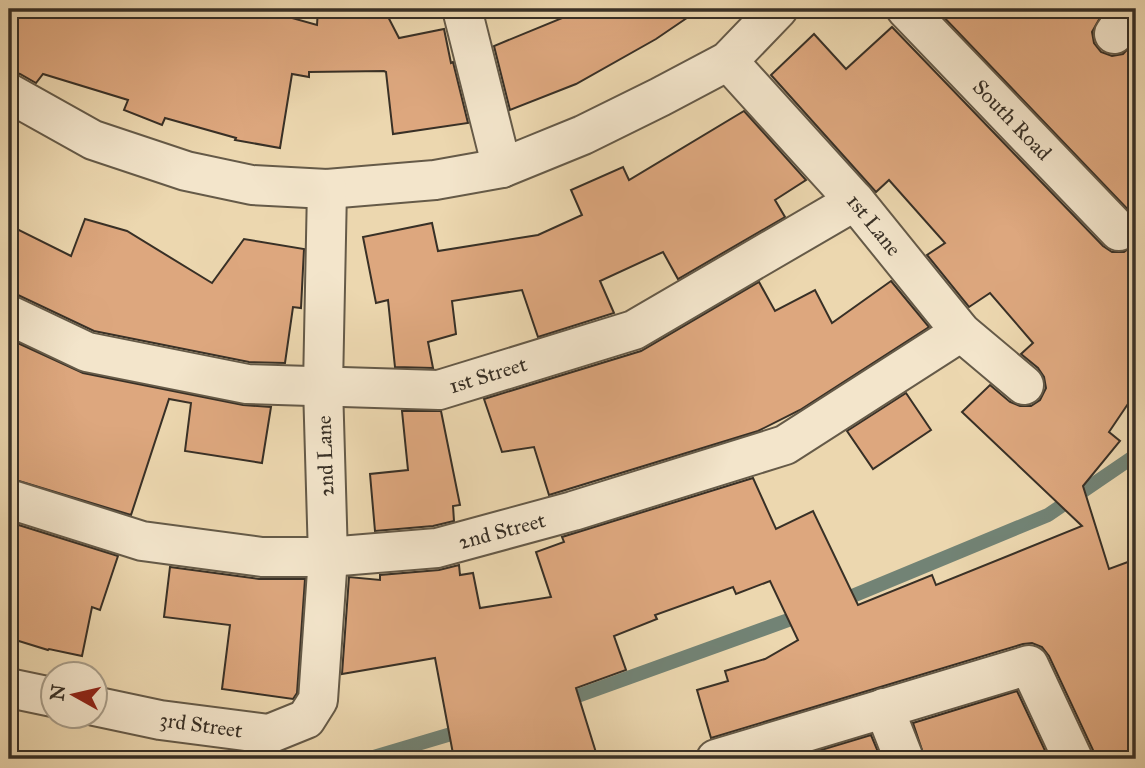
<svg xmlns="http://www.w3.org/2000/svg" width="1145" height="768" font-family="'IM FELL Great Primer',serif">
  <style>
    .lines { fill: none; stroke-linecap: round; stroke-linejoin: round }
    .stream { stroke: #728375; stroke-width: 14 }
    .building { fill: #dda77e; stroke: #383026; stroke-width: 2 }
    .minor-casing { stroke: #655a48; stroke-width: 42 }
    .minor { stroke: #f3e5cb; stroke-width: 38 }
    .labels { text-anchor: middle; stroke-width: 6; stroke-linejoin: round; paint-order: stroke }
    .street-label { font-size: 21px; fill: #383026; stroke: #f3e5cb }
  </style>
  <rect width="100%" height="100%" fill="#ecd7af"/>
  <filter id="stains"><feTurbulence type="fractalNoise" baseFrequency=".00286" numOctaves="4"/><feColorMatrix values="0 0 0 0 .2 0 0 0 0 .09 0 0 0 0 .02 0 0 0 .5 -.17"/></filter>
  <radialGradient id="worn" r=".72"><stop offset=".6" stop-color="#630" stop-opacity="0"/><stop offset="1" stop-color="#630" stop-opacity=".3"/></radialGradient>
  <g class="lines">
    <g class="stream">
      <polyline points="838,602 1048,515 1136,455"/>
      <polyline points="561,702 805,614"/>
      <polyline points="367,759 468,729"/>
    </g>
  </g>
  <g class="building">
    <polygon points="9,9 260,9 317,25 318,9 384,9 399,38 444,29 451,63 453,62 468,123 393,134 386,72 384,71 309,72 309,77 292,74 280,148 235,140 236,138 165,118 162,125 124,110 128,100 43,74 36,83 20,74 9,71"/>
    <polygon points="584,9 700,9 656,39 576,84 510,110 494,46"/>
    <polygon points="936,9 1105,9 1092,32 1094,43 1101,52 1112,56 1123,54 1136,40 1136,218"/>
    <polygon points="892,27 1103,246 1112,252 1124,252 1136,243 1136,392 1109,432 1120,441 1083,486 1109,569 1136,559 1136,759 1095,759 1093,750 1049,656 1042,647 1032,643 1023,644 711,738 697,690 728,681 725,671 765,659 798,640 770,581 736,594 733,587 655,615 657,619 614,636 626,670 576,688 598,759 454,759 435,658 342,674 349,577 380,580 380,575 439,570 459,565 460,575 473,573 480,608 551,597 536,552 564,542 562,537 753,478 776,529 813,511 858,605 932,575 936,585 1082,526 962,412 990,385 1010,402 1020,406 1031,406 1040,400 1046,388 1044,377 1038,368 1021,354 1033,343 990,293 969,307 927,255 945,243 889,180 876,192 771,75 814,34 846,69"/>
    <polygon points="744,111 806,180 775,200 785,217 678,279 663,252 600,281 614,313 538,337 522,290 452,301 456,334 428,342 433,368 395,367 388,300 376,303 363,237 432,223 438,251 538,235 582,215 571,190 623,167 629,180"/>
    <polygon points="85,219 127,231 212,283 244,239 304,249 301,308 293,307 285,363 249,362 94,331 18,295 9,293 9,225 71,256"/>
    <polygon points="891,281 929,327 800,410 758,431 549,495 534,447 502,452 484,399 641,351 759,282 775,311 815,290 832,323"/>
    <polygon points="9,339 83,373 243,405 271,407 262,463 185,451 191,403 169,399 131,515 9,478"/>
    <polygon points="906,393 931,430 873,469 847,431"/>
    <polygon points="402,411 441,411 460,505 453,506 454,521 433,526 375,531 370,474 408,470"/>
    <polygon points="9,522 118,556 100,610 92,607 82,656 49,649 48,650 9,638"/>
    <polygon points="170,567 259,579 305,579 297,693 293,699 222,689 230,625 164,617"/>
    <polygon points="1017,691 1049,759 925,759 913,723"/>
    <polygon points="871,735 881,759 791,759"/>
  </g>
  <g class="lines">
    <defs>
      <g id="minor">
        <polyline points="462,9 502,168"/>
        <polyline points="906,9 1119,231"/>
        <polyline points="1114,34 1131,9"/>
        <polyline points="728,61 855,201 961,332 1024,385"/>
        <polyline points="9,93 93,140 186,171 252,185 327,189 435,180 502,168 583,135 660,97 728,61 778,9"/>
        <polyline points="9,315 87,352 247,384 439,390 634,330 855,201"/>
        <polyline points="9,499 142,541 262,557 328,557 437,548 573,511 785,445 961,332"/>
        <polyline points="9,688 52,697"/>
        <polyline points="94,706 160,720 269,734 306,719 318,700 328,557 323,386 327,189"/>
        <polyline points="884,708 904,759"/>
        <polyline points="716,759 1029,665 1073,759"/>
      </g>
    </defs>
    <use href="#minor" class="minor-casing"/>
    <use href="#minor" class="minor"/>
  </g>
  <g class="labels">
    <g class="street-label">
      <text transform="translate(1012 120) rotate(46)" y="7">South Road</text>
      <text transform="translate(874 225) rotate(51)" y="7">1st Lane</text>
      <text transform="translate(488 375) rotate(-17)" y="7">1st Street</text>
      <text transform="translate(325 456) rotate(-92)" y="7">2nd Lane</text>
      <text transform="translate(502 531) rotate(-15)" y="7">2nd Street</text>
      <text transform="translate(201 725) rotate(8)" y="7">3rd Street</text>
    </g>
  </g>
  <rect width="1145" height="768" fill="none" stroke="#ecd7af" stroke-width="35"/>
  <rect x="10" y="10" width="1124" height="747" fill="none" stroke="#383026" stroke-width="3.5"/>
  <rect x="18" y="18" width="1110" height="733" fill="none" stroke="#383026" stroke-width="2"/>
  <g transform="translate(74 695) rotate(278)"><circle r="33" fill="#f3e5cb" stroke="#a89d89" stroke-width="2"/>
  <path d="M0-5L12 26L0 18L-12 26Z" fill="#8f2418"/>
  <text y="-10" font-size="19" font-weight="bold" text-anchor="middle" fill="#383026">N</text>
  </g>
  <rect width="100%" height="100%" filter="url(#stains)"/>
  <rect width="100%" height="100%" fill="url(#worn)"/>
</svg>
